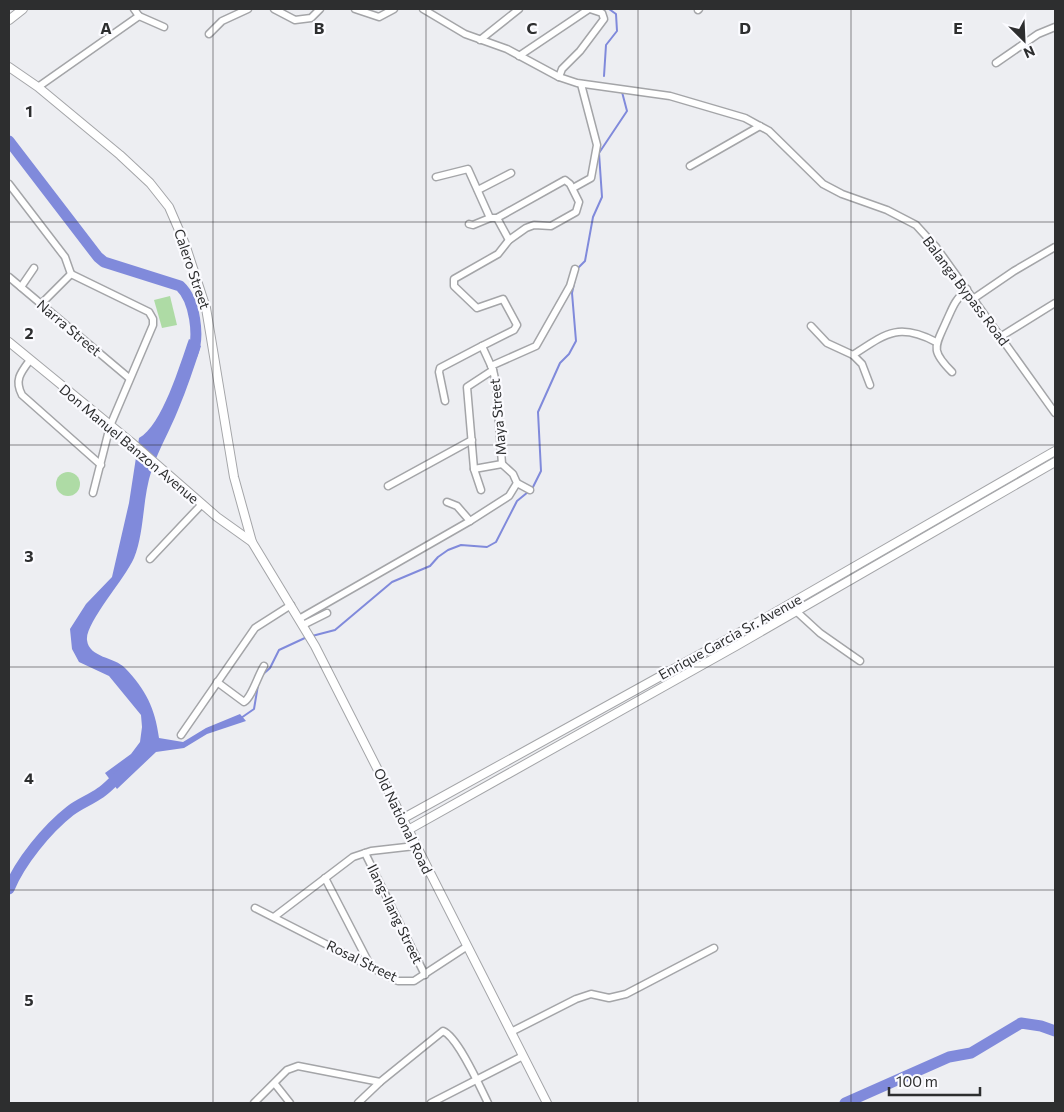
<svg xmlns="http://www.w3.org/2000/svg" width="1064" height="1112" font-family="Commissioner,sans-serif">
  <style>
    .green { fill: #aedba5 }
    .water { fill: #808adb }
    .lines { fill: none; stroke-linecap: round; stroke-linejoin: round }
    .stream { stroke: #808adb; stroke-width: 2 }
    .river { stroke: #808adb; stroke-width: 11 }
    .minor-casing { stroke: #a4a5a8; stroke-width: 9 }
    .major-casing { stroke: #a4a5a8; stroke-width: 10 }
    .minor { stroke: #fff; stroke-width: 6 }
    .major { stroke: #fff; stroke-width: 8 }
    .grid { fill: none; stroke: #2d2e2f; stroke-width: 1; stroke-opacity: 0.55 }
    .labels { text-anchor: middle; stroke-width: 4.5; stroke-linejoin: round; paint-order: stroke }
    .street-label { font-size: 14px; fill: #2d2e2f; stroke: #fbfbff }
    .grid-label { font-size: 16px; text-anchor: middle; font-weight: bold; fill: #2d2e2f; stroke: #fbfbff; stroke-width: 4.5; stroke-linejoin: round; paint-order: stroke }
  </style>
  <rect width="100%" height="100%" fill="#edeef2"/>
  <g class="green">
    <polygon points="170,296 177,325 162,328 154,300"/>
    <circle cx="68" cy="484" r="12"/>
  </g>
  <path class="water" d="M 189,339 L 201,346 C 194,367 187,389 178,410 C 170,430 159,449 152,469 C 142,498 145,531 134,558 C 125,579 85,623 87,640 C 89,658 115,657 125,668 C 146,690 155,708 159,738 L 183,742 L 206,728 L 240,714 L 246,721 L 207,734 L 184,748 L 156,752 L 117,789 L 105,773 L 131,754 L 140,742 L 142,727 L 141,715 L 109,676 L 79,662 L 72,649 L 70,629 L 86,604 L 112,577 L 129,503 L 139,438 C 162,426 180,364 189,339 Z"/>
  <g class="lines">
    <g class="stream">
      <polyline points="604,76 606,45 617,31 616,14 609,9"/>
      <polyline points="577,269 585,261 593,217 602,197 599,153 627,111 622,92"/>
      <polyline points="532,489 541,471 538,412 560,363 569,354 576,341 572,293 575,279"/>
      <polyline points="312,636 335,630 392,582 430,566 438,557 448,550 461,545 487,547 496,542 517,501 528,492"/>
      <polyline points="261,676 270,668 279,650 307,637"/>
      <polyline points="241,718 254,709 258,685"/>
    </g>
    <g class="river">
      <path d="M 9,141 L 98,257 L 104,262 L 180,286 C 195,300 200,337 192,355"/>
      <path d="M 9,889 C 20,862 47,829 70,811 C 79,804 90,800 100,793 C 108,788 115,779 123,773"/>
      <polyline points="845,1103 949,1057 971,1053 1021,1023 1041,1026 1055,1031"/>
    </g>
    <defs>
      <g id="minor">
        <polyline points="134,9 139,16"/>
        <polyline points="274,9 295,20 311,18 320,9"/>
        <polyline points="355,9 379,17 394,9"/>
        <polyline points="423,9 465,34 507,49 559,77 577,83 670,96 745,118 769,131 823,184 842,194 887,210 916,225 936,247 1055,413"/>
        <polyline points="698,10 699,9"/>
        <polyline points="139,16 164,27"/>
        <polyline points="209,34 222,21 248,9"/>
        <polyline points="480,40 519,9"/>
        <polyline points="519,56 589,9"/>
        <polyline points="996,63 1038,34 1055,27"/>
        <polyline points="559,77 562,69 580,51 604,19 602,13 590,9"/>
        <polyline points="38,87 139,16"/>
        <polyline points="690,166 760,126"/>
        <polyline points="436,177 468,169 490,218 497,218 565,180 570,184 579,202 576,212 551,226 534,225 526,228 509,240 498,254 454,279 454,286 477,308 503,299 517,325 514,330 482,346 493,370 496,383 502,464"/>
        <polyline points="9,184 65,257 71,274"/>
        <polyline points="573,188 591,178 597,145 581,84"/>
        <polyline points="478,190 511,173"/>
        <polyline points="497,218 509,240"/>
        <polyline points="469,224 473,225 490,218"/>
        <polyline points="71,274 149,312 153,319 153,325 110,426 93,493"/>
        <polyline points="9,277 129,378"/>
        <polyline points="21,287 34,268"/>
        <polyline points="973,299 1014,271 1055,247"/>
        <polyline points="41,304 71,274"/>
        <polyline points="811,326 827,343 853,355"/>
        <polyline points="1000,337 1055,303"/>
        <path d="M 30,360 C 21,372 14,380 22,395 L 101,465"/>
        <polyline points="491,366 536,346 570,286 575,269"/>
        <path d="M 952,372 C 930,350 935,347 946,322 C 953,307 954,301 967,289"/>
        <path d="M 870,385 L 862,364 L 853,355 C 885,334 898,322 936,342"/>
        <polyline points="445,401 439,372 440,368 482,346"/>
        <polyline points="474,469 502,464"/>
        <polyline points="517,483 530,490"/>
        <polyline points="388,486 472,440"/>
        <polyline points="481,490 474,469 467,387 493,370"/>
        <polyline points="447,502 457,506 470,521"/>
        <polyline points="150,559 202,504"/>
        <polyline points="796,611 820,633 860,661"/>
        <polyline points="299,619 470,521 509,496 517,483 513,474 502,464"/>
        <polyline points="303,625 327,613"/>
        <path d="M 217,682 L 244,702 C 252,697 258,675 264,666"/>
        <polyline points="181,735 255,628 291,605"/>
        <polyline points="365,853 425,975"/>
        <polyline points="325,878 371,967"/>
        <polyline points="255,908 398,981 414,981 466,947"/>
        <polyline points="274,917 353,857 371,851 415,846"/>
        <polyline points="511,1032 576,999 591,994 609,998 626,994 714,948"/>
        <polyline points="275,1084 290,1103"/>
        <polyline points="254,1103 287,1070 298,1066 380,1082"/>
        <path d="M 358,1103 L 380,1082 L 443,1031 C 458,1037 480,1087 488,1103"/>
        <polyline points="431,1103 523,1056"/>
      </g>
      <g id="major">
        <polyline points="9,20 23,9"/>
        <polyline points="9,67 38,87 120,155 150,183 169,207 185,244 206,308 234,477 252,542 315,646 547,1103"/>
        <polyline points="9,342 131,442 217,517 252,542"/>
        <polyline points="402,819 755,624 1055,451"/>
        <polyline points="408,830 736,646 1055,462"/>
      </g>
    </defs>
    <use href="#minor" class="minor-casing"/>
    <use href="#major" class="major-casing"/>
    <use href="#minor" class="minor"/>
    <use href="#major" class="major"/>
  </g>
  <path class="grid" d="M 213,9 L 213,1103M 426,9 L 426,1103M 638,9 L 638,1103M 851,9 L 851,1103M 9,222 L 1055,222M 9,445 L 1055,445M 9,667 L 1055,667M 9,890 L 1055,890"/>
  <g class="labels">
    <g class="street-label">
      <text transform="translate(192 269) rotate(71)" y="5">Calero Street</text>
      <text transform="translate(966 291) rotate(53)" y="5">Balanga Bypass Road</text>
      <text transform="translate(69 328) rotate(40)" y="5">Narra Street</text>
      <text transform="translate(498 417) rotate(-95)" y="5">Maya Street</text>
      <text transform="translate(129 444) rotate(40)" y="5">Don Manuel Banzon Avenue</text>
      <text transform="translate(730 637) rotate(-29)" y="5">Enrique Garcia Sr. Avenue</text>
      <text transform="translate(403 821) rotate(64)" y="5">Old National Road</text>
      <text transform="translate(395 914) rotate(64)" y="5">Ilang-Ilang Street</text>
      <text transform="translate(362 961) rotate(26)" y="5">Rosal Street</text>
    </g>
  </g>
  <g class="grid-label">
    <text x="106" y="34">A</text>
    <text x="319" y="34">B</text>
    <text x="532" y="34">C</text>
    <text x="745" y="34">D</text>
    <text x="958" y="34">E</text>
    <text x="29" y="117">1</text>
    <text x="29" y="339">2</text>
    <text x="29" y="562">3</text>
    <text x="29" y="784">4</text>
    <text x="29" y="1006">5</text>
  </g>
  <rect width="1064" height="1112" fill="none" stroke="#2d2e2f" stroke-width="20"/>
  <g transform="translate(1024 40) rotate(156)" stroke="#fbfbff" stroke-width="4" paint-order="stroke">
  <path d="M0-4L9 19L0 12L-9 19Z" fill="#2d2e2f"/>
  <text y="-8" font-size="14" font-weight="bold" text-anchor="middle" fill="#2d2e2f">N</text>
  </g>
  <path d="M889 1087v8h91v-8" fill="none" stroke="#2d2e2f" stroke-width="2.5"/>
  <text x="896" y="1087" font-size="15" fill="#2d2e2f" stroke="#fbfbff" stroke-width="4" paint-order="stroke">100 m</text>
</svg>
